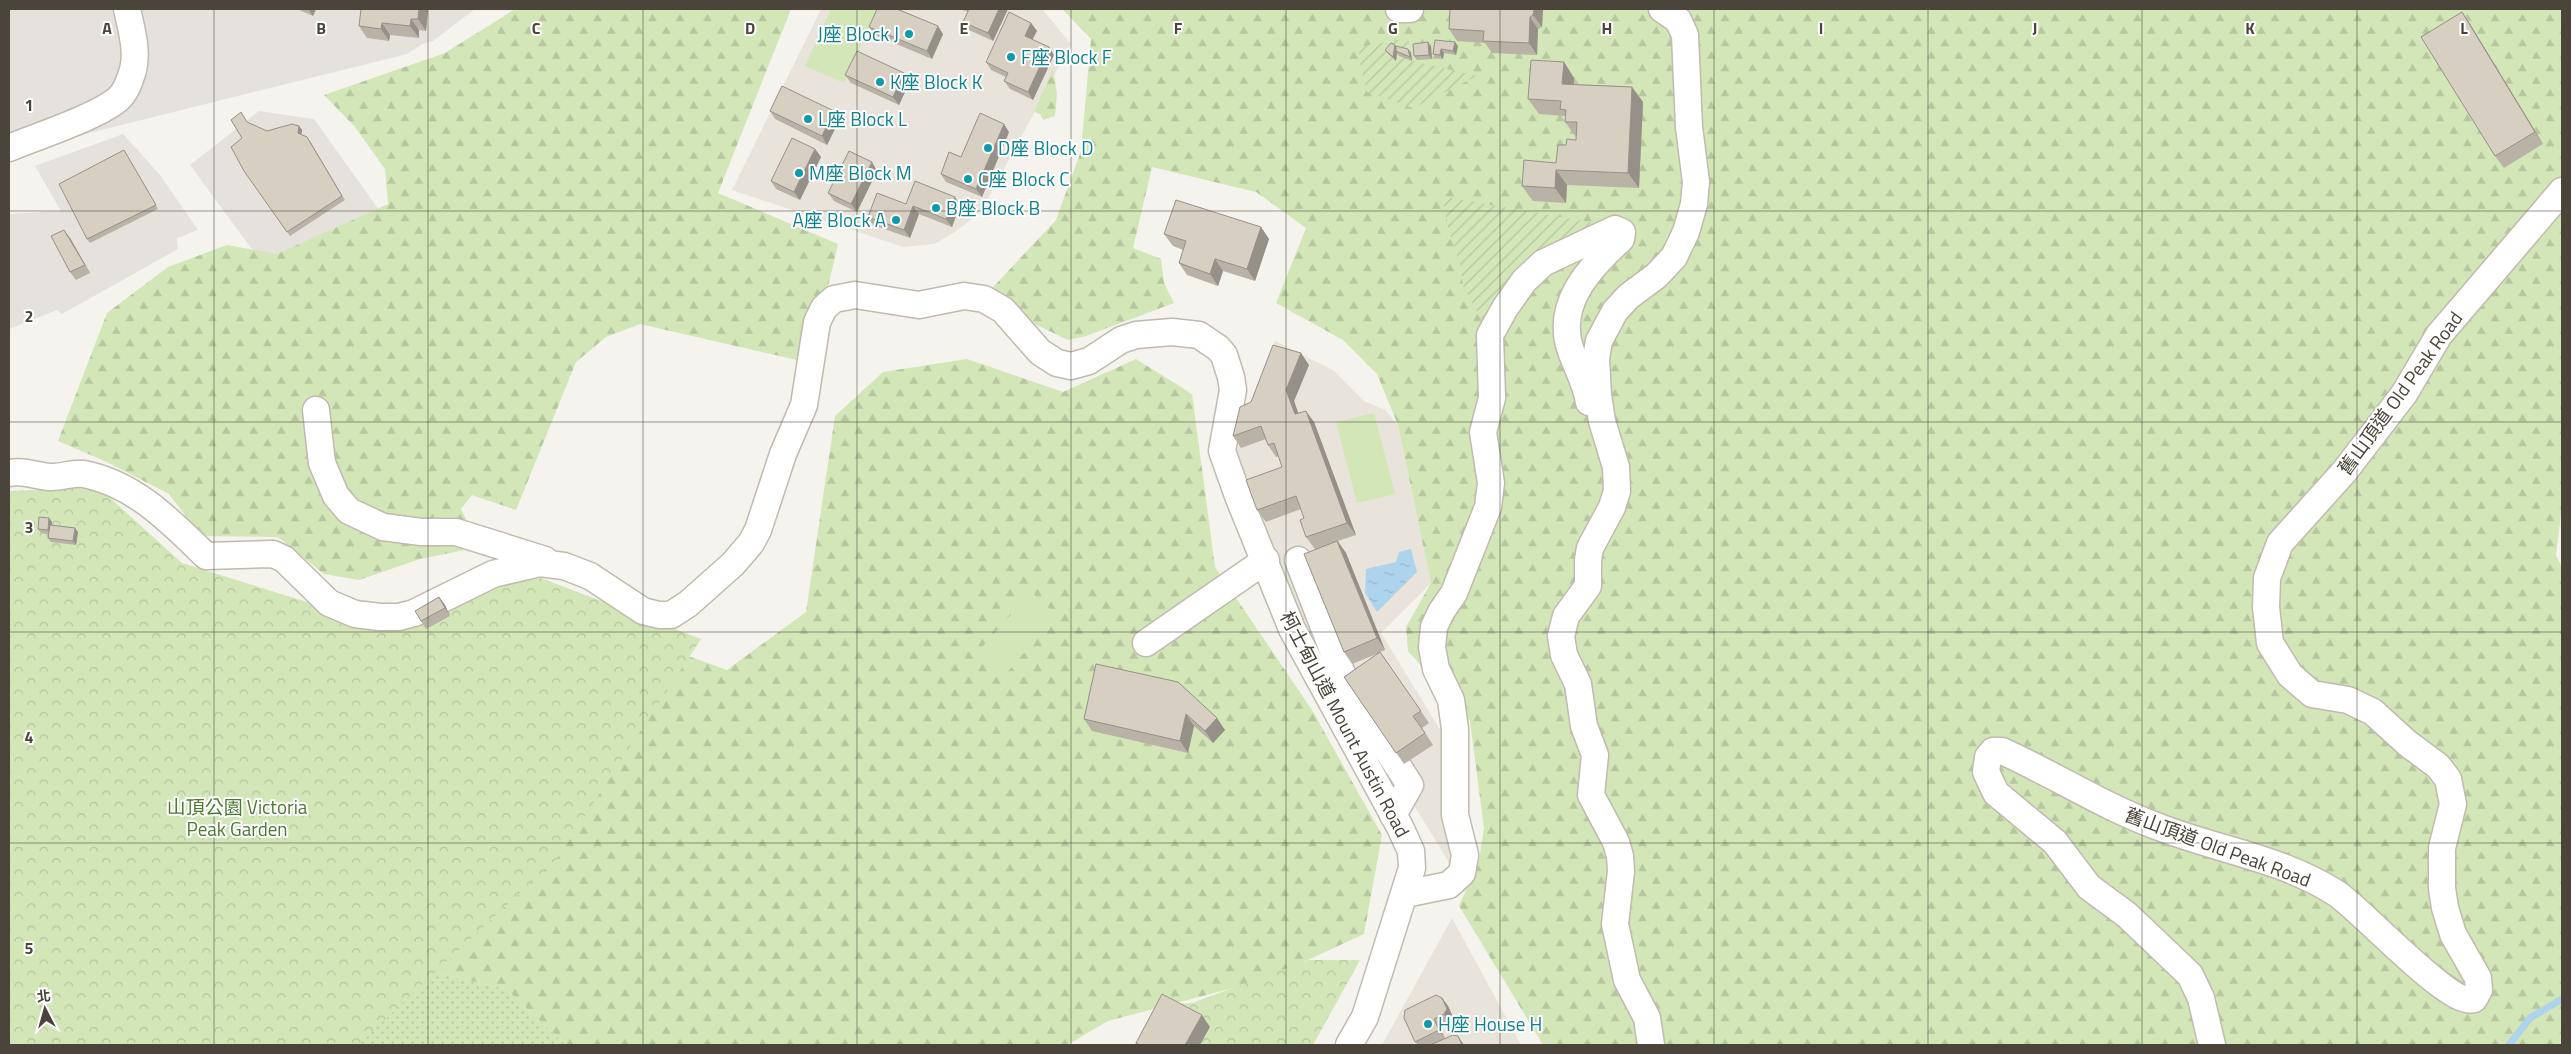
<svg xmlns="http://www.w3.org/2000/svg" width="2571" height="1054" font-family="'Titillium Web','Noto Sans TC',sans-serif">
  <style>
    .residential { fill: #e9e4db }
    .industrial { fill: #e5e2dd }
    .grass { fill: url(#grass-dots) }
    .forest { fill: url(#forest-firs) }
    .park { fill: url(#park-crowns) }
    .garden { fill: url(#garden-furrows) }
    .pitch { fill: #d2e6b8 }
    .water { fill: url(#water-ripples) }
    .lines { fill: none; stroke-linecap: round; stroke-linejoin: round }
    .stream { stroke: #aed3ed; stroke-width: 7 }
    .minor-casing { stroke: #c0baaf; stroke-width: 29 }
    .minor { stroke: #fff; stroke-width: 26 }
    .wall { fill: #b8b2a7 }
    .shaded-wall { fill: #969188 }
    .building { fill: #d6cfc2; stroke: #969188 }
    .grid { fill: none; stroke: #4a443a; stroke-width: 1; stroke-opacity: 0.55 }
    .culture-dot { fill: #0f9aa8; stroke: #fff; stroke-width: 2 }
    .labels { text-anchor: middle; stroke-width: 4; stroke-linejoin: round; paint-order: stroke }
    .culture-label { font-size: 19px; fill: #0d838f; stroke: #fff; text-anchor: start }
    .street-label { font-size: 19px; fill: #4a443a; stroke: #fff }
    .park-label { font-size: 19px; fill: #4b7930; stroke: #fff }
    .grid-label { font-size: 16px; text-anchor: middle; font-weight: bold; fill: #4a443a; stroke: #fff; stroke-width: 4; stroke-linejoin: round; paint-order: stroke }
  </style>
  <defs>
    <pattern id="grass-dots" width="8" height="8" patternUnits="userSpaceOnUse" patternTransform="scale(1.25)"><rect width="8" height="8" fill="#d2e6b8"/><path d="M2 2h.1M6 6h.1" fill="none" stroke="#b6c69f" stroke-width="1.8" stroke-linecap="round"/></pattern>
    <pattern id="forest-firs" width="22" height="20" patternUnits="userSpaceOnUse" patternTransform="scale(1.25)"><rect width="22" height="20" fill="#d2e6b8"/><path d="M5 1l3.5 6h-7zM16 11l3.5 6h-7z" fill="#b6c69f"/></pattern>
    <pattern id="park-crowns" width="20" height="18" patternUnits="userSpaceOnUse" patternTransform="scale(1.25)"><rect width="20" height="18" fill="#d2e6b8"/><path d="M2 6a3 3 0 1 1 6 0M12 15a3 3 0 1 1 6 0" fill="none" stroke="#b6c69f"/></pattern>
    <pattern id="garden-furrows" width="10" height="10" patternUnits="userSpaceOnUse" patternTransform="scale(1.25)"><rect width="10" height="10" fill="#d2e6b8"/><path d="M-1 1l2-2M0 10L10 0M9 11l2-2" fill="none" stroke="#b6c69f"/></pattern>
    <pattern id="water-ripples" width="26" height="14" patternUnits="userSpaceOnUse" patternTransform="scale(1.25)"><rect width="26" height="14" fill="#aed3ed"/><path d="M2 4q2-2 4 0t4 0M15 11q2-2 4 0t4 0" fill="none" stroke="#97b6cc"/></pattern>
  </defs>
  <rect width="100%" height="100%" fill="#f5f3ed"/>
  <g class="residential">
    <polygon points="821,9 1042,9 1071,44 981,212 952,234 934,244 903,247 732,190"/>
    <polygon points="1275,341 1333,370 1364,401 1385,410 1398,425 1431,583 1381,633 1444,736 1450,864 1336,678 1293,600 1234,459"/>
    <polygon points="1452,918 1521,1045 1382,1045"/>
  </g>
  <g class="industrial">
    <polygon points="9,9 475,9 433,41 422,44 407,54 9,153"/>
    <polygon points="259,111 314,119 387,221 282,290 190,165"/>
    <polygon points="123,134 160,175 198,230 177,238 178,249 62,314 57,310 9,329 9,214 61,211 35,166"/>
  </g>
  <polygon class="grass" points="344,951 506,989 566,1045 9,1045 9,966"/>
  <g class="forest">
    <polygon points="515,9 791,9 718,193 838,244 810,363 640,324 606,337 576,362 516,510 472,495 461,509 480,547 420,559 359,580 324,574 278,537 201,536 169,494 107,462 58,441 107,313 168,267 227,245 277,254 388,204 385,169 355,127 324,95 445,53"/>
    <polygon points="1062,9 2562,9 2562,506 2556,555 2562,568 2562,1045 1543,1045 1459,906 1479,861 1484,828 1470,721 1408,651 1406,627 1431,583 1398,425 1377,374 1343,340 1276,303 1306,228 1256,192 1152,167 1133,248 1161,259 1164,283 1174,303 1086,336 1068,340 982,299 1056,220 1081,151 1091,39"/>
    <polygon points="1053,69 1057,93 1055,116 1043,120 1040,114 1034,112"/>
    <polygon points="967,359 1063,392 1136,359 1192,394 1215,567 1312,710 1382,835 1364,934 1267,979 1108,1021 1067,1045 566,1045 506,989 344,951 9,784 522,596 727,670 806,612 835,416 883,372"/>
  </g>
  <g class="park">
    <polygon points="98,487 182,563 387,627 525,572 701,639 558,857 358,1045 9,1045 9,491"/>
    <polygon points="1309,960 1360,960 1313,1045 1134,1045 1163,1004 1192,1003"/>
  </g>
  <g class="garden">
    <polygon points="1408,38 1413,61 1477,76 1413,108 1367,92 1360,63 1359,47"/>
    <polygon points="1447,197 1606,225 1484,324 1463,286 1461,268 1449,231 1444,206"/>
  </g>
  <g class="pitch">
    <polygon points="831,9 877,9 844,83 805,66"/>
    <polygon points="1374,413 1395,494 1357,503 1336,422"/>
    <polygon points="1031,592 1057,615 1004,676 977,653"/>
  </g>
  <polygon class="water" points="1411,549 1417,572 1377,612 1365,593 1366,569 1396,562 1399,552"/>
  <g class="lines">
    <polyline class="stream" points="2509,1045 2530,1018 2562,999"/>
    <defs>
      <g id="minor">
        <polyline points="1399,9 1410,9"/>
        <path d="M 9,148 C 38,136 94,118 117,100 C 126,93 130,80 133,70 C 138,50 131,28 127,9"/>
        <polyline points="316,410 322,463 336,496 349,511 383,527 421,532 456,532 545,560"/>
        <path d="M 9,473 C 24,470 35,476 50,477 C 61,478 73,472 84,474 C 135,484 171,522 206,556 L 273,554 L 284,559 L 329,603 L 355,614 L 380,617 L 399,617 L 414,613 L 493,574 L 540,563 L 564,566 L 590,576 L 643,611 L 659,615 L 671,615 L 688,604 L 733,564 L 751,543 L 758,530 L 783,454 L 804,405 L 817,322 L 824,308 L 834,299 L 855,295 L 919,305 L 964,296 L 984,299 L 1003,310 L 1040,352 L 1057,363 L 1071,366 L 1089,361 L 1121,340 L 1136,335 L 1172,332 L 1199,335 L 1218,348 L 1224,355 L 1231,377 L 1233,390 L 1222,451 L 1238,496 L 1292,629 L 1400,827 L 1411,851 L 1412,868 L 1365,1017 L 1349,1045"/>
        <polyline points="1298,560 1348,689 1410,785 1393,815"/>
        <polyline points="1146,643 1266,560"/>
        <path d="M 1405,894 L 1449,885 L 1462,873 L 1465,855 L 1455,815 L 1455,729 L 1451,700 L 1436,669 L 1432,647 L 1434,627 L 1441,612 L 1454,593 L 1488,507 L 1491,483 L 1483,432 L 1492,398 L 1490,335 L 1505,308 L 1524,281 L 1543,263 L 1615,229 L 1622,232 L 1621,239 C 1590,267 1554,305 1571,351 C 1577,368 1586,383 1589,402"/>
        <polyline points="1651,1045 1647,1018 1627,980 1615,924 1621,871 1620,856 1616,842 1591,795 1595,755 1584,726 1578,684 1564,655 1561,636 1566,616 1588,586 1588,560 1590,548 1612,507 1617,491 1616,467 1602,421 1598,395 1596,358 1599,341 1615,311 1629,296 1656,276 1674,257 1686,232 1694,204 1696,182 1689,127 1685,35 1678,20 1662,9"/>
        <path d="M 2212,1045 L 2201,998 L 2190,975 L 2127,915 L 2089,887 L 2055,842 L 1996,793 L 1986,772 L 1988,757 L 1993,751 L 2002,751 C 2055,775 2104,807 2159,827 C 2218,850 2281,858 2336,893 C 2362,910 2450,1008 2474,999 L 2479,990 L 2478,978 L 2453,934 L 2445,908 L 2442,888 L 2442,848 L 2453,804 L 2448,779 L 2438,766 L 2407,743 L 2373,712 L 2348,700 L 2312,694 L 2290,675 L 2270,643 L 2266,607 L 2267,578 L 2280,543 L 2344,472 L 2404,394 L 2439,335 L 2562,191"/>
      </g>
    </defs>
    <use href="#minor" class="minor-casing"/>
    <use href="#minor" class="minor"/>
  </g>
  <g class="wall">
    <polygon points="297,9 316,9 313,16"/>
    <polygon points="428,9 426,31 419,30 419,38 390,35 389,41 367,38 359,26"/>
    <polygon points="960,9 1008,9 993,41 969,30 963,22 968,12"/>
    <polygon points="1450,9 1543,9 1542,27 1538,29 1537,55 1492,53 1485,43 1457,41 1449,29"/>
    <polygon points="1031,23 1037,31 1032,40 1049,47 1054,55 1033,100 1010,89 1004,81 1006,77 991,70 986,62"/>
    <polygon points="2470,24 2543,144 2504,168 2495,156"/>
    <polygon points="869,27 943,34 932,59 875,35"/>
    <polygon points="1435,40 1458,46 1456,55 1444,53 1443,59 1436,58 1433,54"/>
    <polygon points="1431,46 1432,59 1417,60 1414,56"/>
    <polygon points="1396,48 1408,49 1411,53 1412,61 1399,56 1397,53 1396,61 1388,54 1385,50"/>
    <polygon points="1564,62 1574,78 1574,84 1632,87 1643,102 1639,188 1567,185 1566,203 1533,201 1522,186 1556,163 1566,145 1576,140 1576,137 1565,122 1565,116 1539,114 1528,99"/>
    <polygon points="904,73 910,81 899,105 851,83 845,75"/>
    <polygon points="770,111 834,111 840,119 827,145 775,119"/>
    <polygon points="248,123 267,131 299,126 302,130 301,134 310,141 345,200 290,236 244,171 242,138"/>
    <polygon points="1009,132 982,197 946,182 941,174 961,157"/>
    <polygon points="815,149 821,157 800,200 776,189 771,181"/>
    <polygon points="126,154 158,209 90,243 87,239"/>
    <polygon points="877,171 857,212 834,201 828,193"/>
    <polygon points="906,204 960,205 952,227 919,214 910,238 873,225 868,217"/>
    <polygon points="1261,227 1269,239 1255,281 1223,271 1218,286 1187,275 1179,263 1183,250 1173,246 1164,234"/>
    <polygon points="70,238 90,273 76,280 70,272"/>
    <polygon points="1309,365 1294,401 1298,413 1314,422 1356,535 1338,541 1346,553 1385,650 1380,652 1429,723 1422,728 1433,745 1404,764 1344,677 1379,653 1352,664 1344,652 1315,549 1306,537 1304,518 1301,509 1266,522 1257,510 1282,467 1279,456 1276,457 1268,445 1266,439 1241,448 1233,436 1251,402"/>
    <polygon points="49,518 52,522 52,525 78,532 76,545 51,542 48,538 49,534 41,533 38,529"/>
    <polygon points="439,597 445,605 450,616 426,629 421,621"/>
    <polygon points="1096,664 1225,730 1213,743 1194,726 1188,753 1092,731 1084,719"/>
    <polygon points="1442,998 1448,1006 1453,1017 1450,1022 1439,1027 1445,1038 1464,1045 1418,1045 1415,1042"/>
  </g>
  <g class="shaded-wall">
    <polygon points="308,9 316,9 313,16"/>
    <polygon points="419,9 428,9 426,31 418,19"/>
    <polygon points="999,9 1008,9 993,41 988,33"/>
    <polygon points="1534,9 1543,9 1542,27 1533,15"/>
    <polygon points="2462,12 2470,24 2543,144 2535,132"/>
    <polygon points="1530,17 1538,29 1537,55 1529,43"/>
    <polygon points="411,19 419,30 419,38 410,26"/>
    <polygon points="382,23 390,35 389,41 381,29"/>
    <polygon points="1031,23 1037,31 1030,44 1025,36"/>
    <polygon points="938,26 943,34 932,59 927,51"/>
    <polygon points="1428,42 1431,46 1432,59 1429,55"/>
    <polygon points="1455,42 1458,46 1456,55 1453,51"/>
    <polygon points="1395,45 1398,49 1396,51 1397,53 1396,61 1393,57"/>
    <polygon points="1049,47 1054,55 1033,100 1028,92"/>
    <polygon points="1408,49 1411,53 1412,61 1410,57"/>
    <polygon points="1441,49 1444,53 1443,59 1440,55"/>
    <polygon points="1564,62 1574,78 1573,99 1562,84"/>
    <polygon points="904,73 910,81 899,105 893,97"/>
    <polygon points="1632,87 1643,102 1639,188 1628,173"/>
    <polygon points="834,111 840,119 827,145 822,136"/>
    <polygon points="1004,124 1009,132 982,197 976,189"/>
    <polygon points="299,126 302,130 301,137 298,133"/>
    <polygon points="815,149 821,157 800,200 794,192"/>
    <polygon points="872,162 877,171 857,212 851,204"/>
    <polygon points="1556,170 1567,185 1566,203 1555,188"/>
    <polygon points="955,197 960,205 952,227 946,219"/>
    <polygon points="913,206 919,214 910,238 904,230"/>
    <polygon points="1261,227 1269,239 1255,281 1247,269"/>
    <polygon points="64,230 70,238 90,273 85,265"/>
    <polygon points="1215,259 1223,271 1218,286 1210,274"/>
    <polygon points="1301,353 1309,365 1294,401 1303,426 1295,414 1286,390"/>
    <polygon points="1306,411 1314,422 1356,535 1347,523"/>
    <polygon points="49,518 52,522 50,534 48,530"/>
    <polygon points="75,528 78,532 76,545 73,541"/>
    <polygon points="1337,541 1346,553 1385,650 1377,638"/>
    <polygon points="439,597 445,605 450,616 445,608"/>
    <polygon points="1186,714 1194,726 1188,753 1180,741"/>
    <polygon points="1217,718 1225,730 1213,743 1205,731"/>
    <polygon points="1442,998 1448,1006 1453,1017 1450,1022 1444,1014"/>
    <polygon points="1202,1015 1210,1027 1200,1045 1185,1045"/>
    <polygon points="1434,1019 1439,1027 1445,1038 1439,1030"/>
    <polygon points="1458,1036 1464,1045 1462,1045"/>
  </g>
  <g class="building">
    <polygon points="361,9 419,9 418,19 411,19 410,26 382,23 381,29 359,26"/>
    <polygon points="877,9 897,9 938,26 927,51 869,27"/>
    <polygon points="969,9 999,9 988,33 963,22"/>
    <polygon points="1450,9 1534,9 1533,15 1530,17 1529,43 1483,41 1484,31 1449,29"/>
    <polygon points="1009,12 1031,23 1025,36 1049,47 1028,92 1004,81 1008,73 986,62"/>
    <polygon points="2462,12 2535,132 2495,156 2421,37"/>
    <polygon points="1435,40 1455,42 1453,51 1441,49 1440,55 1433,54"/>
    <polygon points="1428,42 1429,55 1414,56 1413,44"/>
    <polygon points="1391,43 1395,45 1393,57 1385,50"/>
    <polygon points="1396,46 1408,49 1410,57 1396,51"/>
    <polygon points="857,51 904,73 893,97 845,75"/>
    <polygon points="1531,60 1564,62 1562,84 1632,87 1628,173 1556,170 1555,188 1522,186 1524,160 1556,163 1558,145 1566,145 1567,139 1576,140 1577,122 1565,122 1566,110 1560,109 1561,101 1528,99"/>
    <polygon points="782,86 834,111 822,136 770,111"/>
    <polygon points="241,112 247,122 267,131 292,124 299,126 298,133 307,137 342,196 287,232 244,171 231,147 242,138 231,120"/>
    <polygon points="980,113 1004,124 976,189 941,174 949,152 961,157"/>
    <polygon points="792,138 815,149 794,192 771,181"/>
    <polygon points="124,150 156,205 87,239 59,184"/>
    <polygon points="849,151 872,162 851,204 828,193"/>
    <polygon points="915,181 955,197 946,219 913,206 904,230 868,217 877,193 906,204"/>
    <polygon points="1176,200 1261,227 1247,269 1215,259 1210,274 1179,263 1186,241 1164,234"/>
    <polygon points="64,230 85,265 70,272 51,236"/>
    <polygon points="1273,345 1301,353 1286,390 1295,414 1306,411 1347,523 1306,537 1300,520 1304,518 1296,496 1257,510 1246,480 1282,467 1274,443 1268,445 1261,426 1233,436 1240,407 1251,402"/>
    <polygon points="39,517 49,518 48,530 38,529"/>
    <polygon points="50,525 75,528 73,541 48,538"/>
    <polygon points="1337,541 1377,638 1344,652 1304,554"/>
    <polygon points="439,597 445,608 421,621 415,611"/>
    <polygon points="1380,652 1421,711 1413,716 1425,733 1396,753 1344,677"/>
    <polygon points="1096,664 1178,682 1217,718 1205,731 1186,714 1180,741 1084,719"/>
    <polygon points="1162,994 1202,1015 1185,1045 1140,1045 1136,1043"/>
    <polygon points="1436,995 1442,998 1447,1009 1444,1014 1434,1019 1439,1030 1415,1042 1404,1018 1405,1010"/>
    <polygon points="1453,1035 1458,1036 1462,1045 1430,1045"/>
  </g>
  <path class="grid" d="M 214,9 L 214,1045M 428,9 L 428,1045M 643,9 L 643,1045M 857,9 L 857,1045M 1071,9 L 1071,1045M 1286,9 L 1286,1045M 1500,9 L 1500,1045M 1714,9 L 1714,1045M 1928,9 L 1928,1045M 2142,9 L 2142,1045M 2357,9 L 2357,1045M 9,211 L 2562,211M 9,422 L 2562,422M 9,632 L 2562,632M 9,843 L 2562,843"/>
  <g class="culture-dot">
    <circle cx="909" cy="34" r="5"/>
    <circle cx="1011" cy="57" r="5"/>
    <circle cx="880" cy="82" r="5"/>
    <circle cx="808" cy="119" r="5"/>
    <circle cx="988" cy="148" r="5"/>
    <circle cx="799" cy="173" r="5"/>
    <circle cx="968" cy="179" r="5"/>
    <circle cx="936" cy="208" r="5"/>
    <circle cx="896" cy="220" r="5"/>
    <circle cx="1428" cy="1024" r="5"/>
  </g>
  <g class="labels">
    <g class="culture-label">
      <text x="899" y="41" text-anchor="end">J座 Block J</text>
      <text x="1021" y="64">F座 Block F</text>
      <text x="890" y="89">K座 Block K</text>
      <text x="818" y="126">L座 Block L</text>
      <text x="998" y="155">D座 Block D</text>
      <text x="809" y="180">M座 Block M</text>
      <text x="978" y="186">C座 Block C</text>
      <text x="946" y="215">B座 Block B</text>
      <text x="886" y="227" text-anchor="end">A座 Block A</text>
      <text x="1438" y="1031">H座 House H</text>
    </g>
    <g class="street-label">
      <text transform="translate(2400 393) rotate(-54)" y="7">舊山頂道 Old Peak Road</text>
      <text transform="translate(1345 724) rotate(62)" y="7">柯士甸山道 Mount Austin Road</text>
      <text transform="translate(2218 847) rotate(20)" y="7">舊山頂道 Old Peak Road</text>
    </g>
    <g class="park-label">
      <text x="237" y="814">山頂公園 Victoria<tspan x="237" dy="22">Peak Garden</tspan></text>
    </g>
  </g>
  <g class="grid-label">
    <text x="107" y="34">A</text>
    <text x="321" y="34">B</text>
    <text x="536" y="34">C</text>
    <text x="750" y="34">D</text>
    <text x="964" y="34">E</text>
    <text x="1178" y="34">F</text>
    <text x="1393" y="34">G</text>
    <text x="1607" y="34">H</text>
    <text x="1821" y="34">I</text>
    <text x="2035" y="34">J</text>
    <text x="2250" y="34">K</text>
    <text x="2464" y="34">L</text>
    <text x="29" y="111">1</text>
    <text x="29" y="322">2</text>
    <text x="29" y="533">3</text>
    <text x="29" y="743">4</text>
    <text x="29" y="954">5</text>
  </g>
  <rect width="2571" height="1054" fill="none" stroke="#4a443a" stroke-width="20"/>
  <g transform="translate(45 1009) rotate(354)" stroke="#ffffff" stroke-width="4" paint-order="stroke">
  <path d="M0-4L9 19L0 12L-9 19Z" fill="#4a443a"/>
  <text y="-8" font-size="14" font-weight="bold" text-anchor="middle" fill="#4a443a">北</text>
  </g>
</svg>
